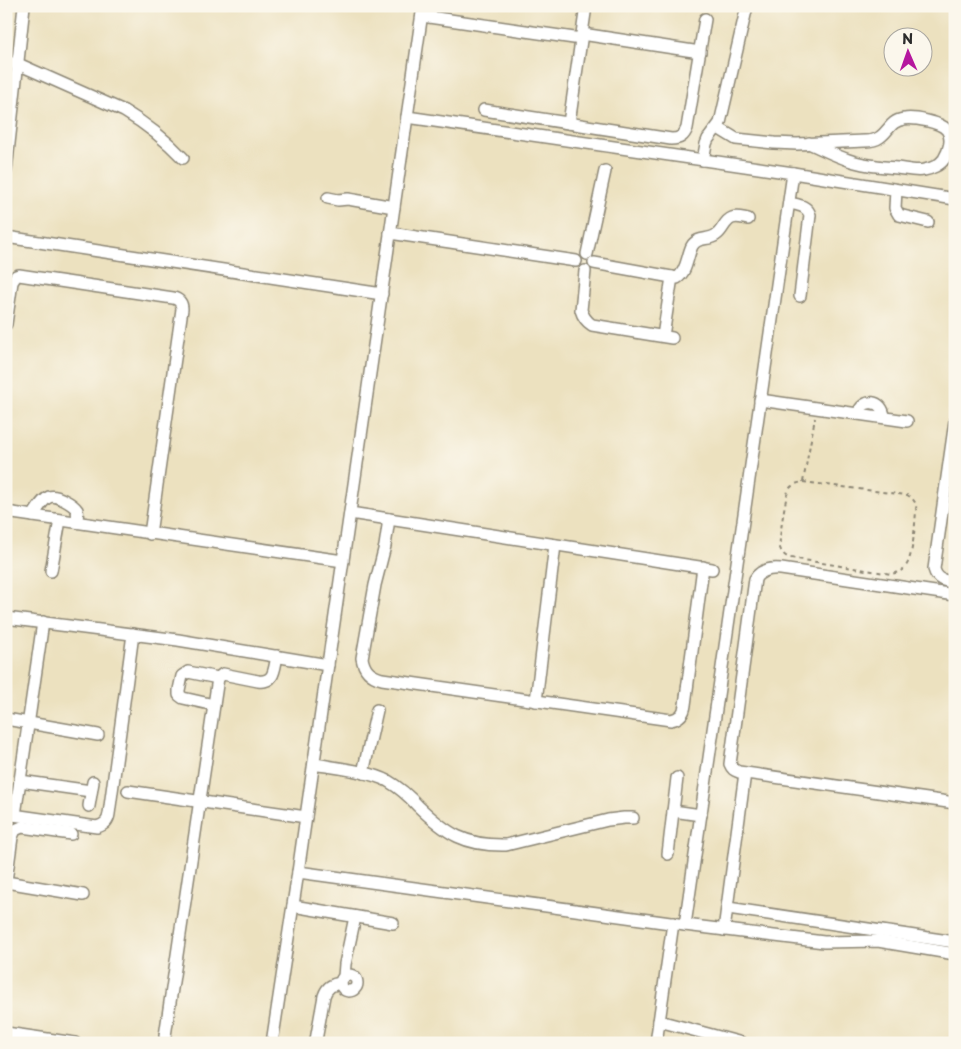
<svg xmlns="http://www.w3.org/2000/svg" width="961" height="1049" font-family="'Playpen Sans',sans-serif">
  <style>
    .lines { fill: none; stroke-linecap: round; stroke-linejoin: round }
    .minor-casing { stroke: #8c8675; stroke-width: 14 }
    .path { stroke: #8c8675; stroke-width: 2; stroke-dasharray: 4 4; stroke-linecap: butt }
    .minor { stroke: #fff; stroke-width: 11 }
  </style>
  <rect width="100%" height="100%" fill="#fbf7ec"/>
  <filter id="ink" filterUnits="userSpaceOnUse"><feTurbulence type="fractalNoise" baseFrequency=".02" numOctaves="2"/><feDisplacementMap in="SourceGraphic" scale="10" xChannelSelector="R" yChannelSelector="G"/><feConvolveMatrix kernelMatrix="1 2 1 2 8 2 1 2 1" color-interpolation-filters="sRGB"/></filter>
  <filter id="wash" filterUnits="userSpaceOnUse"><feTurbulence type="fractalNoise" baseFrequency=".0096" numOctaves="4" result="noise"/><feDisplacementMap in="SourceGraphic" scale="20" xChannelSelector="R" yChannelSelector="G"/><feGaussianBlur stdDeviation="1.12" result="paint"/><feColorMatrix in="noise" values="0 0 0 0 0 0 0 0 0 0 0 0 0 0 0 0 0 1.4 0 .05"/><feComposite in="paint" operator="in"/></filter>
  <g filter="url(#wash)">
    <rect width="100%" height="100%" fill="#ece1bf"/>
  </g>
  <g filter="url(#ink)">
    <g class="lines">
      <defs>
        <g id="minor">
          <polyline points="422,16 581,39"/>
          <polyline points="582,34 700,52"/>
          <path d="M 6,62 L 18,64 L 124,111 C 146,124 165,139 183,158"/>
          <path d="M 484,110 L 671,139 C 680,139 684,136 687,128 L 705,19"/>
          <polyline points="407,117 793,173 955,199"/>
          <polyline points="569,123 586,6"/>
          <path d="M 718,128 L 736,139 L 774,143 L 797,144 L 865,141 C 871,141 876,140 880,137 C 889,131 890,121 904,119 C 913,117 941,122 947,130 C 953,138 949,151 944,159 C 940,165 931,169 924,170 C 916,172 906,169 897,168 C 883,167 869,166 855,162 C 840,158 824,150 809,143"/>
          <polyline points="703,160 706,144 708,139 720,123 747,6"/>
          <polyline points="6,171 24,6"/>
          <polyline points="896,190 895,208 899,215 928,222"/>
          <polyline points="328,198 338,200 348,199 394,207"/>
          <path d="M 789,203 C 797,205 807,205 810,215 L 800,296"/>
          <polyline points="390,233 576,261"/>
          <polyline points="6,237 382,294"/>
          <polyline points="587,254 605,171"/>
          <path d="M 594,263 L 677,278 C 687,272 687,256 692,246 C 698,236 708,241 716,235 C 723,231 724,221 732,218 C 737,216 742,218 748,219"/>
          <path d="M 585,271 L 581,310 C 583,317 586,321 592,325 L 672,338"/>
          <path d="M 6,324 L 12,282 L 16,276 L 19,275 L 173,298 C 179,299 182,303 182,309 L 150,534"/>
          <polyline points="663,336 672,277"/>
          <polyline points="760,400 907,421"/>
          <path d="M 858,414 C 863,397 883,400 884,417"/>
          <path d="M 955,421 L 934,569 C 937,580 944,581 955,582"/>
          <polyline points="6,512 343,561"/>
          <polyline points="350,513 712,569"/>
          <path d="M 33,516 C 37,510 42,500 49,497 C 56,494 73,504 77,510 C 78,514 77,519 77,522"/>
          <path d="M 389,519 L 385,546 L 375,585 L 362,658 C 364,670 370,676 382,679 L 671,720 C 680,718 684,714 685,705 L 703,567"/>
          <polyline points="51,571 60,520"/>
          <path d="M 955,595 L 781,569 C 771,568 761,569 755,579 L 730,764 C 732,769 734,770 739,772 L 955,803"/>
          <polyline points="6,618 178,640 328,665"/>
          <polyline points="536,701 555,545"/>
          <polyline points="214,705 183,698 179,695 179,690 182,676 188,672 218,678"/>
          <polyline points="6,719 98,735"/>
          <path d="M 314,764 C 336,768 369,771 388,781 C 400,788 409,796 418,806 C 447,834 465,846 506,845 L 608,820 L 624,818 L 633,818"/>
          <polyline points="363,773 377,710"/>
          <polyline points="20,781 91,791"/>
          <polyline points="128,791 306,817"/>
          <polyline points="89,806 93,782"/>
          <polyline points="673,811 701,815"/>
          <path d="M 6,814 L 97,827 C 104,825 108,822 109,814 L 133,634"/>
          <polyline points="15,815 43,622"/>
          <polyline points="668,854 677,778"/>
          <polyline points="298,872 685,925 824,942 878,941 955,954"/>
          <polyline points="6,881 12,837 15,830 22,827 71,834"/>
          <polyline points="6,882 83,895"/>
          <polyline points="293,906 393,923"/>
          <polyline points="728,908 955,942"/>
          <polyline points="685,925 793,173"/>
          <polyline points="724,930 745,773"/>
          <circle cx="349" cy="983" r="8"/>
          <polyline points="344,977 345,964 355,917"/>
          <polyline points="659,1021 742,1043"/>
          <polyline points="6,1033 75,1043"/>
          <path d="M 165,1036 L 218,678 L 223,674 L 258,681 C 275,683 274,669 277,656"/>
          <path d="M 316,1040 L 324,996 C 327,987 332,984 341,983"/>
          <polyline points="272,1043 298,872 423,6"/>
          <polyline points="656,1043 673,923"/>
        </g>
      </defs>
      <use href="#minor" class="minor-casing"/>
      <g class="path">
        <path d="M 803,482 L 907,495 C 914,499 917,503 916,511 C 915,524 913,559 905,567 C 901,572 896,573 891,574 L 791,558 C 786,557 782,554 780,548 C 778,543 786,493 789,489 C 793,484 798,483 803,482 Z"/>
        <polyline points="803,482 815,418"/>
      </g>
      <use href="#minor" class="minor"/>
    </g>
  </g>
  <rect width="961" height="1049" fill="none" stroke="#fbf7ec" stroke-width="25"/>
  <g transform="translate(908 52) rotate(358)"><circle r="24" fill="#fbf7ec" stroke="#a8a59f"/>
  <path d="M0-4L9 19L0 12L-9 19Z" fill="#b5179e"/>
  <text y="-8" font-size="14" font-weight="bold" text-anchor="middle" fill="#2b2b2b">N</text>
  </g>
</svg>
